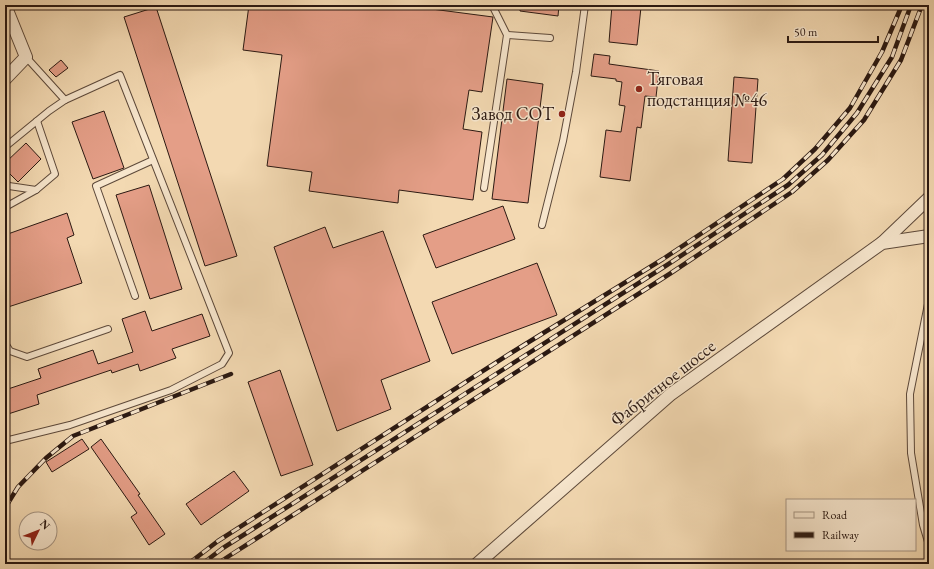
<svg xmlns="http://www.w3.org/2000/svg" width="934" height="569" font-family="'EB Garamond',serif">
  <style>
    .building { fill: #e49e87; stroke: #2b1912 }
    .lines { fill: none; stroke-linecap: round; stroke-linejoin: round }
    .service-casing { stroke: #5d493a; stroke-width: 8 }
    .minor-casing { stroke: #5d493a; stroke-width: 14 }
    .service { stroke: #f7e6cd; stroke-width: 6 }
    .minor { stroke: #f7e6cd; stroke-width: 12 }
    .rail-casing { stroke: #2b1912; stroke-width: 4.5 }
    .rail { stroke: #f7e6cd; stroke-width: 3; stroke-dasharray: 9; stroke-linecap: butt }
    .poi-dot { fill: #8f2418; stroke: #f7e6cd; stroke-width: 1.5 }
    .labels { text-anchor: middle; stroke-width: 3; stroke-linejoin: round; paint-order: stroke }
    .poi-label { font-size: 18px; fill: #2b1912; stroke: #f7e6cd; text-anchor: start }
    .street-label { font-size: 18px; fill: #2b1912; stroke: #f7e6cd }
  </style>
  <rect width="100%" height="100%" fill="#f3d9b2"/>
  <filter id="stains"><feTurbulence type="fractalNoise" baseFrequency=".005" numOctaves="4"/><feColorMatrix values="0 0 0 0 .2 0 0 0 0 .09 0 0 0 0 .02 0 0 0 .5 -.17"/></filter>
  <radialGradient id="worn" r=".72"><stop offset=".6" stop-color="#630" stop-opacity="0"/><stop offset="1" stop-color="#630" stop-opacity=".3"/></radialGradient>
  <g class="building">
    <polygon points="249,5 401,5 493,17 482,92 469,90 463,129 482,132 473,200 399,190 398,203 309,191 312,172 267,166 282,55 243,50"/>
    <polygon points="520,5 559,5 558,16 520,11"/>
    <polygon points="612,5 641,7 637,45 609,42"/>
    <polygon points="156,7 237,256 205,266 124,17"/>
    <polygon points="594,54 610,56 609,64 659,71 656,97 645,96 641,128 637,127 630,181 600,177 606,130 621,132 625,106 619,105 622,82 616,81 616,79 591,76"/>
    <polygon points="61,60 68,68 56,77 49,70"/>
    <polygon points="734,77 758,79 752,163 728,161"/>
    <polygon points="507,79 543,84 528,203 492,199"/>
    <polygon points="104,111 124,168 93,179 72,122"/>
    <polygon points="26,143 41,159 18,182 5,169 5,163"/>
    <polygon points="149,185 182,289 150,299 116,195"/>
    <polygon points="503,206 515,239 436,268 423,235"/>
    <polygon points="67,213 74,235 67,238 82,283 5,308 5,235"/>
    <polygon points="325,227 333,248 383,231 430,361 381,380 391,409 337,431 274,247"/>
    <polygon points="537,263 557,315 452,354 432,302"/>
    <polygon points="145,311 152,331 202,314 210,336 172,349 176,358 140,371 138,364 112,373 111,370 37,395 39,404 5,415 5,390 41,378 38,369 93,350 98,364 133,352 122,319"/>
    <polygon points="280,370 313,465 281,476 248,382"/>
    <polygon points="82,439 89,449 52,472 46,462"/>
    <polygon points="101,439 140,494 138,495 165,534 149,545 131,517 137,513 91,447"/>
    <polygon points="234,471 249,491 201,525 186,504"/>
  </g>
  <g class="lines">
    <defs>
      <g id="service">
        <polyline points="507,35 550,38"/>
        <polyline points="5,147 49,111 65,100"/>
        <polyline points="5,182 9,186 36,190 55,174 37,121"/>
        <polyline points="484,188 507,35 492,5"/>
        <polyline points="5,206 9,205 36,190"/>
        <polyline points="542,225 563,141 576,72 585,5"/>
        <polyline points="135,296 96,186 153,160"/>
        <polyline points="929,299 910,394 911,453 923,525 929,545"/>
        <polyline points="5,343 10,351 27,357 108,329"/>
        <polyline points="5,441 70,425 171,390 222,364 229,353 120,75 65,100 26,57"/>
      </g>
      <g id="minor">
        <polyline points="5,5 26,57 5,79"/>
        <polyline points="882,243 929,198"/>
        <polyline points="477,564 671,394 882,243 929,236"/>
      </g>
    </defs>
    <use href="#service" class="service-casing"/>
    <use href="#minor" class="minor-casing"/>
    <use href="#service" class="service"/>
    <use href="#minor" class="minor"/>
    <defs>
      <g id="rail">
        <polyline points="5,508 18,487 46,458 73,436 231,374"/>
        <polyline points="188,564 218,541 511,353 663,259 783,179 815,149 850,108 882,52 902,5"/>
        <polyline points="202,564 223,548 667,265 788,185 822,155 857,113 892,57 911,5"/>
        <polyline points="217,564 229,556 671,273 792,192 828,160 864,120 901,60 922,5"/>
      </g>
    </defs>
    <use href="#rail" class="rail-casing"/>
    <use href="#rail" class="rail"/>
  </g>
  <g class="poi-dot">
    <circle cx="639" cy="89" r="4"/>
    <circle cx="562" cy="114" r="4"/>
  </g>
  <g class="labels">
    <g class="poi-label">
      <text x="647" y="85">Тяговая<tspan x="647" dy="21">подстанция №46</tspan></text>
      <text x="554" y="120" text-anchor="end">Завод СОТ</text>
    </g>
    <g class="street-label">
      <text transform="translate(663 383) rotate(-38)" y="6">Фабричное шоссе</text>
    </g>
  </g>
  <rect width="934" height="569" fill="none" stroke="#f3d9b2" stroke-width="20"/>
  <rect x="6" y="6" width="922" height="557" fill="none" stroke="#2b1912" stroke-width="2"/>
  <rect x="10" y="10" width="914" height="549" fill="none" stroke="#2b1912"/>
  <rect x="786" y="499" width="130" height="52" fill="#f7e6cd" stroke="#a59482"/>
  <rect x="794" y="512" width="20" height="6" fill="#f7e6cd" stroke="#a59482"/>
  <text x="822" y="519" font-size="12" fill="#2b1912">Road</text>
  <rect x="794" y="532" width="20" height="6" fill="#2b1912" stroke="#a59482"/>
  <text x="822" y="539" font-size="12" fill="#2b1912">Railway</text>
  <g transform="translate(38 531) rotate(47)"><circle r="19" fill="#f7e6cd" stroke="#a59482"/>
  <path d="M0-3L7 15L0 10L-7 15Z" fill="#8f2418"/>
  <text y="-6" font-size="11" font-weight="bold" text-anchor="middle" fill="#2b1912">N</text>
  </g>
  <path d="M788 36v6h90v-6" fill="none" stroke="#2b1912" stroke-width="2"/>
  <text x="794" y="36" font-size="12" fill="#2b1912" stroke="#f7e6cd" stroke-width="3" paint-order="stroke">50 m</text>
  <rect width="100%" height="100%" filter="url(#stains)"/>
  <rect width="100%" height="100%" fill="url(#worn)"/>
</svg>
